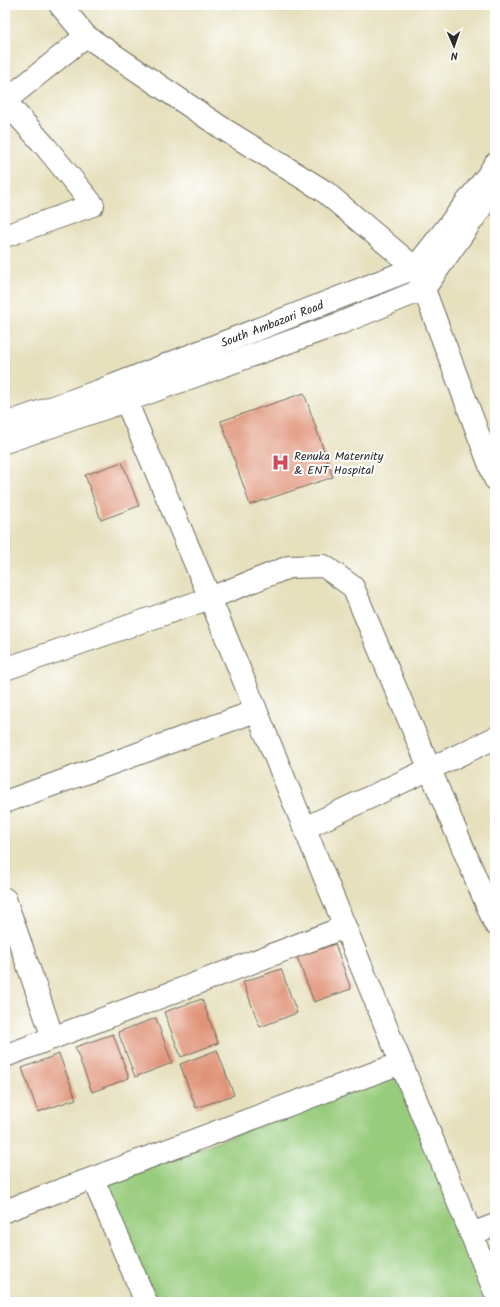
<svg xmlns="http://www.w3.org/2000/svg" width="500" height="1307" font-family="Kalam,sans-serif">
  <style>
    .green { fill: #98cc7d; stroke: #627c54 }
    .building { fill: #df9175 }
    .lines { fill: none; stroke-linecap: round; stroke-linejoin: round }
    .street-casing { stroke: #6c6a5e; stroke-width: 24 }
    .secondary-casing { stroke: #6c6a5e; stroke-width: 24 }
    .street { stroke: #fff; stroke-width: 22 }
    .secondary { stroke: #fff; stroke-width: 22 }
    .labels { text-anchor: middle; stroke-width: 4; stroke-linejoin: round; paint-order: stroke }
    .street-label { font-size: 12px; fill: #2b2b2b; stroke: #fff }
    .poi-label { font-size: 12px; fill: #2b2b2b; stroke: #fff; text-anchor: start }
  </style>
  <rect width="100%" height="100%" fill="#fff"/>
  <filter id="ink" filterUnits="userSpaceOnUse"><feTurbulence type="fractalNoise" baseFrequency=".025" numOctaves="2"/><feDisplacementMap in="SourceGraphic" scale="8" xChannelSelector="R" yChannelSelector="G"/><feConvolveMatrix kernelMatrix="1 2 1 2 8 2 1 2 1" color-interpolation-filters="sRGB"/></filter>
  <filter id="wash" filterUnits="userSpaceOnUse"><feTurbulence type="fractalNoise" baseFrequency=".012" numOctaves="4" result="noise"/><feDisplacementMap in="SourceGraphic" scale="16" xChannelSelector="R" yChannelSelector="G"/><feGaussianBlur stdDeviation="0.9" result="paint"/><feColorMatrix in="noise" values="0 0 0 0 0 0 0 0 0 0 0 0 0 0 0 0 0 1.4 0 .05"/><feComposite in="paint" operator="in"/></filter>
  <g filter="url(#wash)">
    <rect width="100%" height="100%" fill="#e6e0bd"/>
    <polygon class="green" points="397,1075 492,1302 153,1302 102,1184"/>
    <g id="blocks">
      <g class="building">
        <polygon points="304,393 333,477 250,505 221,421"/>
        <polygon points="122,462 139,506 101,520 85,475"/>
        <polygon points="335,944 351,989 314,1002 297,957"/>
        <polygon points="281,969 297,1013 260,1027 243,982"/>
        <polygon points="202,999 218,1043 181,1057 164,1012"/>
        <polygon points="156,1018 172,1063 135,1077 118,1032"/>
        <polygon points="113,1034 129,1078 92,1092 75,1047"/>
        <polygon points="217,1050 234,1095 196,1108 180,1064"/>
        <polygon points="59,1054 76,1099 38,1112 22,1068"/>
      </g>
    </g>
  </g>
  <g filter="url(#ink)">
    <use href="#blocks" fill-opacity="0" stroke="#6c6a5e" stroke-width="1"/>
    <g class="lines">
      <defs>
        <g id="street">
          <polyline points="60,5 86,36 222,128 324,191 415,268"/>
          <polyline points="5,101 45,146 93,205 5,236"/>
          <polyline points="5,101 86,36"/>
          <polyline points="126,401 210,598 495,1292"/>
          <polyline points="5,669 210,598 289,567 324,566 353,587 495,924"/>
          <polyline points="5,802 256,711"/>
          <polyline points="305,828 495,738"/>
          <polyline points="5,899 53,1038"/>
          <polyline points="5,1056 345,927"/>
          <polyline points="93,1179 146,1302"/>
          <polyline points="5,1211 401,1063"/>
          <polyline points="471,1234 495,1225"/>
        </g>
        <g id="secondary">
          <polyline points="419,276 495,479"/>
          <polyline points="5,424 99,391 415,268 488,175 495,164"/>
          <polyline points="5,442 126,401 341,323 424,289 492,192"/>
        </g>
      </defs>
      <use href="#street" class="street-casing"/>
      <use href="#secondary" class="secondary-casing"/>
      <use href="#street" class="street"/>
      <use href="#secondary" class="secondary"/>
    </g>
  </g>
  <defs>
    <symbol id="hospital-bare" viewBox="-9 -9 18 18"><path d="M-5-5h3v3.5h4V-5h3V5h-3V1.5h-4V5h-3Z" fill="#d1495b" stroke="#fff" stroke-width="2.5" paint-order="stroke"/></symbol>
  </defs>
  <g fill-rule="evenodd">
    <use href="#hospital-bare" x="268" y="450" width="25" height="25"/>
  </g>
  <g class="labels">
    <g class="street-label">
      <text transform="translate(272 324) rotate(-21)" y="4">South Ambazari Road</text>
    </g>
    <g class="poi-label">
      <text x="294" y="460">Renuka Maternity<tspan x="294" dy="14">&amp; ENT Hospital</tspan></text>
    </g>
  </g>
  <rect width="500" height="1307" fill="none" stroke="#fff" stroke-width="20"/>
  <g transform="translate(454 46) rotate(178)" stroke="#ffffff" stroke-width="3" paint-order="stroke">
  <path d="M0-3L7 15L0 10L-7 15Z" fill="#2b2b2b"/>
  <text y="-6" font-size="11" font-weight="bold" text-anchor="middle" fill="#2b2b2b">N</text>
  </g>
</svg>
